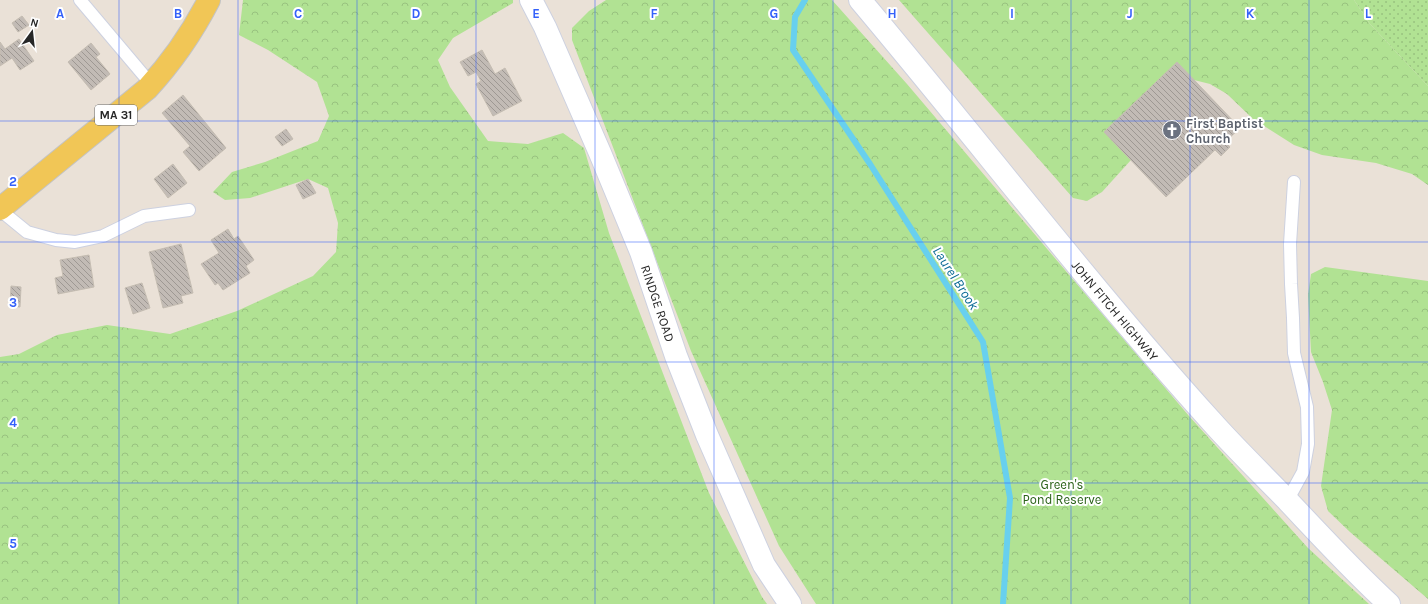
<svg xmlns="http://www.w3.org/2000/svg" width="1428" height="604" font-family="Karla,sans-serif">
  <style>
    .grass { fill: url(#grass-dots) }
    .forest { fill: url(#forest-crowns) }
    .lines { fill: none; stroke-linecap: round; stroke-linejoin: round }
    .stream { stroke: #68d0ee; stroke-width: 6 }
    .building { fill: url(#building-back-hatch); stroke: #c5bdb2 }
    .lane-casing { stroke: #cdd1e0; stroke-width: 14 }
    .street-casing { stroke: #cdd1e0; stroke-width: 24 }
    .secondary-casing { stroke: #cdd1e0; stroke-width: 24 }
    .primary-casing { stroke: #c3c3c3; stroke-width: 24 }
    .lane { stroke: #fff; stroke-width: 12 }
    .street { stroke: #fff; stroke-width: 22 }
    .secondary { stroke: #fff; stroke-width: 22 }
    .primary { stroke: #f1c656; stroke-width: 22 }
    .grid { fill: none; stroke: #3461fa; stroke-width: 1; stroke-opacity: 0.55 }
    .labels { text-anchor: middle; stroke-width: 4; stroke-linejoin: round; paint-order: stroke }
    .shield { fill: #fff; stroke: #686868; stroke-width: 1 }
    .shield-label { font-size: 12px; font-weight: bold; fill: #272727 }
    .worship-label { font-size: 13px; font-weight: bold; fill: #5b616d; stroke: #fff; text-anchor: start }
    .street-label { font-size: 13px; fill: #272727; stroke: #fff }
    .park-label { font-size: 13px; fill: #2a6218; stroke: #fff }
    .water-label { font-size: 14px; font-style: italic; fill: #0c6b95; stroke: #fff }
    .grid-label { font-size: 13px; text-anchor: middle; font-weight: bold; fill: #3461fa; stroke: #fff; stroke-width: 4; stroke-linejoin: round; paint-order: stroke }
  </style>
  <defs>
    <pattern id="grass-dots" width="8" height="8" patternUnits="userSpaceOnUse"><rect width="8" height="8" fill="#b1e293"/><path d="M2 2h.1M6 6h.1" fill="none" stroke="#98c27f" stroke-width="1.8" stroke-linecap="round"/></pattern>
    <pattern id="forest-crowns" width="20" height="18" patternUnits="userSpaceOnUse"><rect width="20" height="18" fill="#b1e293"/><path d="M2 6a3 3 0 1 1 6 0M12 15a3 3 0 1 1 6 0" fill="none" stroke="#98c27f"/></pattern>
    <pattern id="building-back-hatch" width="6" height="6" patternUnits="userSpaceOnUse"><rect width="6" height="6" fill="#c2bbb5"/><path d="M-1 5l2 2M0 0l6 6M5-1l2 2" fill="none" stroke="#9e9893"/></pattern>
  </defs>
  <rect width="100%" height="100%" fill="#eae1d7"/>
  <polygon class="grass" points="1354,0 1428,0 1428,86 1370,24"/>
  <g class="forest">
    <polygon points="243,0 513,0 513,3 453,38 438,60 450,87 488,141 528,144 563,133 584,148 609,233 709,493 762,597 767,604 0,604 0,357 19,354 57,335 107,325 170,334 237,311 313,276 336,252 338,223 328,188 308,179 250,198 225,200 213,192 232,172 265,162 318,141 329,116 317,82 268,50 239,35"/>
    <polygon points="606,0 832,0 907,84 1189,416 1308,548 1369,604 816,604 779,546 691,351 572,40 572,28 589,11"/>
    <polygon points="899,0 1354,0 1370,24 1428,86 1428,185 1412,174 1376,163 1322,155 1294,145 1253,119 1227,94 1210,84 1194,80 1177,62 1104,132 1131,160 1102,192 1087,201 1073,198"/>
    <polygon points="1325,267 1428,281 1428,599 1350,532 1328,511 1321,486 1332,410 1323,382 1311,352 1308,295 1311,274"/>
  </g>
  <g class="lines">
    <polyline class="stream" points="805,0 795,17 793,50 870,164 983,342 1010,498 1003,604"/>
  </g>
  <g class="building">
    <polygon points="22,16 29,25 18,32 12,23"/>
    <polygon points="19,39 34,61 20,70 12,58 0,66 0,42 5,49"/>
    <polygon points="91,43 100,54 96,57 110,74 91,90 68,62"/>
    <polygon points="482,50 495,74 505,68 522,101 493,116 476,84 481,81 476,72 468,76 460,62"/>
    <polygon points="1177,62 1240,128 1225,142 1230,147 1221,156 1215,150 1166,197 1104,132"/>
    <polygon points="183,95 226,148 199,171 183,152 190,146 162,113"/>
    <polygon points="286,129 293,139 282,146 275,137"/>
    <polygon points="173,164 187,183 168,198 154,179"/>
    <polygon points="308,179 316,193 303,199 296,185"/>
    <polygon points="228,229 234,239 238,236 254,260 246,266 250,273 223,290 218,283 215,285 201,264 219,253 211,240"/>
    <polygon points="181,244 193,293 181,296 183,303 163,308 149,252"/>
    <polygon points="89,255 94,287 58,294 55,278 63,276 60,260"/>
    <polygon points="142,283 150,308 133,314 125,288"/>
    <polygon points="11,286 21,287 20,307 10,306"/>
  </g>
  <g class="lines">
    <defs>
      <g id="lane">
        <polyline points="80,0 151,84"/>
        <polyline points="0,210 27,232 56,240 75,242 103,236 144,216 189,210"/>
        <polyline points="1287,501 1303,472 1308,444 1307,407 1294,353 1293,318 1291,284 1290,244 1294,182"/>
      </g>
      <g id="street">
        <path id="s1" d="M 531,0 L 545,27 L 600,153 L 641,252 L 676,356 L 707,435 L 764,565 L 790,604"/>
      </g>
      <g id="secondary">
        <path id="s2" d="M 860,0 C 978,140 1089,286 1212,422 C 1236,449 1262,474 1287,500 C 1321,536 1353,571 1389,604"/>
      </g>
      <path id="primary" d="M 0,209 L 147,89 C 172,62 192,33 209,0"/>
    </defs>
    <use href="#lane" class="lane-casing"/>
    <use href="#street" class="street-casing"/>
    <use href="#secondary" class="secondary-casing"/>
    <use href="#primary" class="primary-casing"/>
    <use href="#lane" class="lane"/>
    <use href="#street" class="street"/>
    <use href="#secondary" class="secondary"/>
    <use href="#primary" class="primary"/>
  </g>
  <path class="grid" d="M 119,0 L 119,604M 238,0 L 238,604M 357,0 L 357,604M 476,0 L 476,604M 595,0 L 595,604M 714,0 L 714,604M 833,0 L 833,604M 952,0 L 952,604M 1071,0 L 1071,604M 1190,0 L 1190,604M 1309,0 L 1309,604M 0,121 L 1428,121M 0,242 L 1428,242M 0,362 L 1428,362M 0,483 L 1428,483"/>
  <defs>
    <symbol id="church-disc" viewBox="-11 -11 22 22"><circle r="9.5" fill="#6b7280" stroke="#fff"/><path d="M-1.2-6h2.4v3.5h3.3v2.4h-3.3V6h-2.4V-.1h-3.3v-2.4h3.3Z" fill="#fff"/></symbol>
  </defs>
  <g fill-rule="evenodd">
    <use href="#church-disc" x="1161" y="119" width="22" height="22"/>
  </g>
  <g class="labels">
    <rect class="shield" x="95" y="105" width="42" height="20" rx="3"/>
    <g class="shield-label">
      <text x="116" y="119">MA 31</text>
    </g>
    <g class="worship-label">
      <text x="1186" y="128">First Baptist<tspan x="1186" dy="15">Church</tspan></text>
    </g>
    <g class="street-label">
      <text dy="5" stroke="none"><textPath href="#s1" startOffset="329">RINDGE ROAD</textPath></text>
      <text dy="5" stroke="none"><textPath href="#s2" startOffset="402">JOHN FITCH HIGHWAY</textPath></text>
    </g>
    <g class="park-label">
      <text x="1062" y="489">Green's<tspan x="1062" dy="15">Pond Reserve</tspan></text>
    </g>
    <g class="water-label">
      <text transform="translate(956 278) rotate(57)" y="5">Laurel Brook</text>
    </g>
  </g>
  <g class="grid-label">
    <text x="60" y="18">A</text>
    <text x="178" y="18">B</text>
    <text x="298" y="18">C</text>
    <text x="416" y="18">D</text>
    <text x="536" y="18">E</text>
    <text x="654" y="18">F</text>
    <text x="774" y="18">G</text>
    <text x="892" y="18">H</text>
    <text x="1012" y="18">I</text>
    <text x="1130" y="18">J</text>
    <text x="1250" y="18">K</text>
    <text x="1368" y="18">L</text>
    <text x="13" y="186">2</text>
    <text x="13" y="307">3</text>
    <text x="13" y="427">4</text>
    <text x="13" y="548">5</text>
  </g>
  <g transform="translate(32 32) rotate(15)" stroke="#ffffff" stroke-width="3" paint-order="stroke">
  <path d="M0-3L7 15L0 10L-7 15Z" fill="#272727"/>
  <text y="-6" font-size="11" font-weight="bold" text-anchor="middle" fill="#272727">N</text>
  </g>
</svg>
